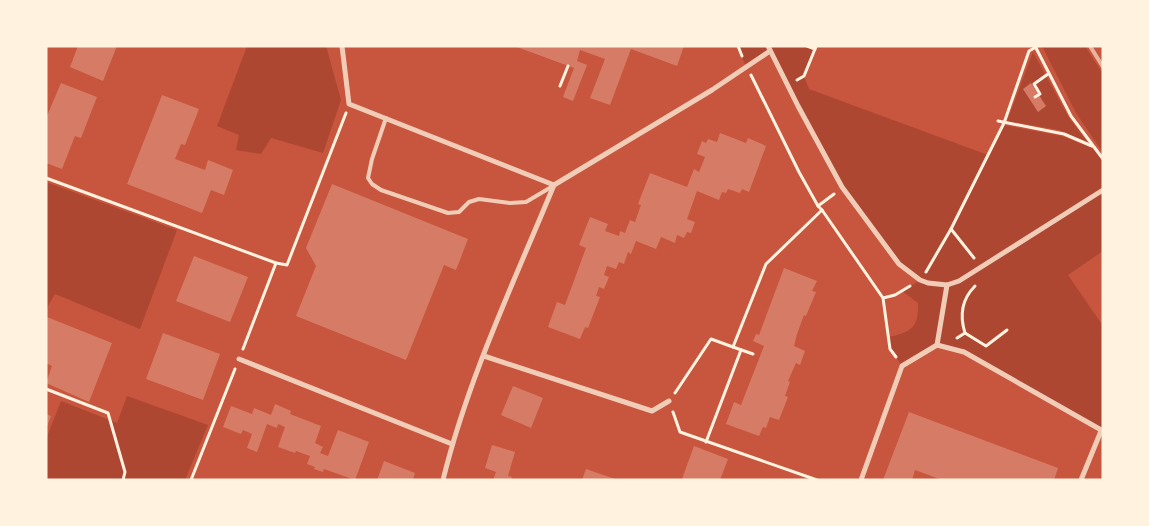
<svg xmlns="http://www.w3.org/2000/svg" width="1149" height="526" font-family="Helvetica,sans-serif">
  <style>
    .green { fill: #ae4732 }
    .building { fill: #d67c66 }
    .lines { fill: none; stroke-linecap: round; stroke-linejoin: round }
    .path { stroke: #fff3e0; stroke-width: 3 }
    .service { stroke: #f1ccb7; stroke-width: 4 }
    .minor { stroke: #f1ccb7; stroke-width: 5 }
    .rail { stroke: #e9b49f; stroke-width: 4 }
  </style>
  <rect width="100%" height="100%" fill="#c8553d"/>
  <g class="green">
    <polygon points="247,46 326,46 341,100 323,153 271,138 261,154 236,150 239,135 217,126"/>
    <path d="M 736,46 L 807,46 L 815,49 L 804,76 L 809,89 L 988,155 L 1003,125 L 1062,136 L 1092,148 L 1103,161 L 1103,251 L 1068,275 L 1103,326 L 1103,431 L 964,352 L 937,345 L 902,366 L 890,349 L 888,337 C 910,333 919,328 918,303 L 902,291 L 919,281 L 906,270 L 842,187 L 771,51 L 746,67 L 738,47 Z"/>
    <polygon points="1042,46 1085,46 1103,74 1103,153 1076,113"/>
    <polygon points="1033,52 1068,116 1088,143 1059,130 1007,121"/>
    <polygon points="46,182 177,230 140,329 55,294 46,309"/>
    <polygon points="127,396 208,425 185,480 46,480 46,439 61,401 117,423"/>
  </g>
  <g class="building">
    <polygon points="78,46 117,46 103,81 70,67"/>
    <polygon points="514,46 684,46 677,66 631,49 610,105 590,98 605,59 580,50 577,61 587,65 573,101 563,97 574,68"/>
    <polygon points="61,83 97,97 81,138 75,136 62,169 46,163 46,118"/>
    <polygon points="1031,83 1046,106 1038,112 1023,89"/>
    <polygon points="162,95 199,109 185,145 181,144 175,159 205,170 208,160 233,170 224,195 211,190 202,213 127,184"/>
    <polygon points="720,133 746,143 748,138 766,146 749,192 742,189 740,193 728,189 726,193 722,192 719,200 697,191 687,219 695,222 691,233 687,232 684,238 677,235 675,243 661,237 656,249 636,241 631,254 628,252 624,264 619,262 616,269 607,266 604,275 609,277 604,289 599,287 596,296 600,297 588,328 585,327 580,339 548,327 557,302 565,305 586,248 579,245 590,217 608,224 605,231 619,236 620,231 625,233 630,220 635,222 641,205 638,204 650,173 687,187 694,169 699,172 705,157 697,154 702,141 706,143 708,139 717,142"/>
    <polygon points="332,184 468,239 456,270 444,265 406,360 296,316 316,266 306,248"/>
    <polygon points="194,256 248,277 230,322 176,301"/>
    <polygon points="784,268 817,281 812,291 816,292 806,316 804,315 797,334 794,346 805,351 800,365 796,363 788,381 790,382 785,396 788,397 779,420 770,417 766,428 763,427 759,436 726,424 734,402 741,405 764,346 753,341 756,334 759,335"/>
    <polygon points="47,317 112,343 89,402 46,383 52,366 46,363"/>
    <polygon points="163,333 220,354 203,400 146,379"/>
    <polygon points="513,386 543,398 531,428 501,415"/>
    <polygon points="275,404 291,411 290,414 321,426 315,443 323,447 320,453 328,456 338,430 369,442 355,480 324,469 323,472 314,469 315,467 307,464 310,456 296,451 295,453 278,447 285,427 278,424 277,428 267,424 257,452 247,448 252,434 243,430 241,434 223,427 231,406 252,414 254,408 271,415"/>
    <polygon points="909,412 1058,468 1054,480 942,480 915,470 912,480 883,480"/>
    <polygon points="46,414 51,416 46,429"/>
    <polygon points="492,445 515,452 508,476 512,477 511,480 493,480 496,472 485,468"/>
    <polygon points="694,446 728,459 720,480 682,479"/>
    <polygon points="384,461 415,473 413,480 377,480"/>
    <polygon points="586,469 615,479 615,480 582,480"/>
  </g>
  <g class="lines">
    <g class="path">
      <polyline points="738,46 742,56"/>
      <polyline points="807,46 815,49 816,46"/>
      <polyline points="1035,46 1071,116 1103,159"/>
      <polyline points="751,75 799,172 818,206"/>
      <polyline points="797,80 804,76 815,49"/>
      <polyline points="560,86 568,66"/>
      <polyline points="1035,97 1040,94 1034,84 1048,74"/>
      <polyline points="998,121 1064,134 1092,146"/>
      <polyline points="46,178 276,263"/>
      <polyline points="822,210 883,298"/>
      <polyline points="951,229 974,258"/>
      <polyline points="926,272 951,229 1004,123 1029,51 1036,47"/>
      <path d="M 965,333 C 959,314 962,299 975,286"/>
      <polyline points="957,338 965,333 986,346 1007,330"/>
      <polyline points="733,347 753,354"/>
      <polyline points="243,349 276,263 287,265 346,113"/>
      <polyline points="896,357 890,349 883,298 895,295 910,286"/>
      <polyline points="46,389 108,413 125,472 123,480"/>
      <polyline points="675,393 711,339 733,347 766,264 822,210 818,206 834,194"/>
      <polyline points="673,412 680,432 817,480"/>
      <polyline points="706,442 741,350"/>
      <polyline points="191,480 235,369"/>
    </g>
    <polyline class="service" points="386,118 372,159 368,178 372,184 381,190 448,213 459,212 469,202 479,199 510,203 526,202 553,186"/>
    <g class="minor">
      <polyline points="342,46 349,104 554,185 712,90 770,51"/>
      <polyline points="768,46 798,106 842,187 899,264 920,280 928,283 947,285 959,281 1103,190"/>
      <polyline points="937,345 964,352 1103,431"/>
      <polyline points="484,356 652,411 669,401"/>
      <polyline points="239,359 452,444"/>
      <path d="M 443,480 C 468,378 514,282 554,185"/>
      <polyline points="861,480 902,366 937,345 947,285"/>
      <polyline points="1081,480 1101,431"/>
    </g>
    <polyline class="rail" points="1090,46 1103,67"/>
  </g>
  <rect width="1149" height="526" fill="none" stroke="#fff3e0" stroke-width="95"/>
</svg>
